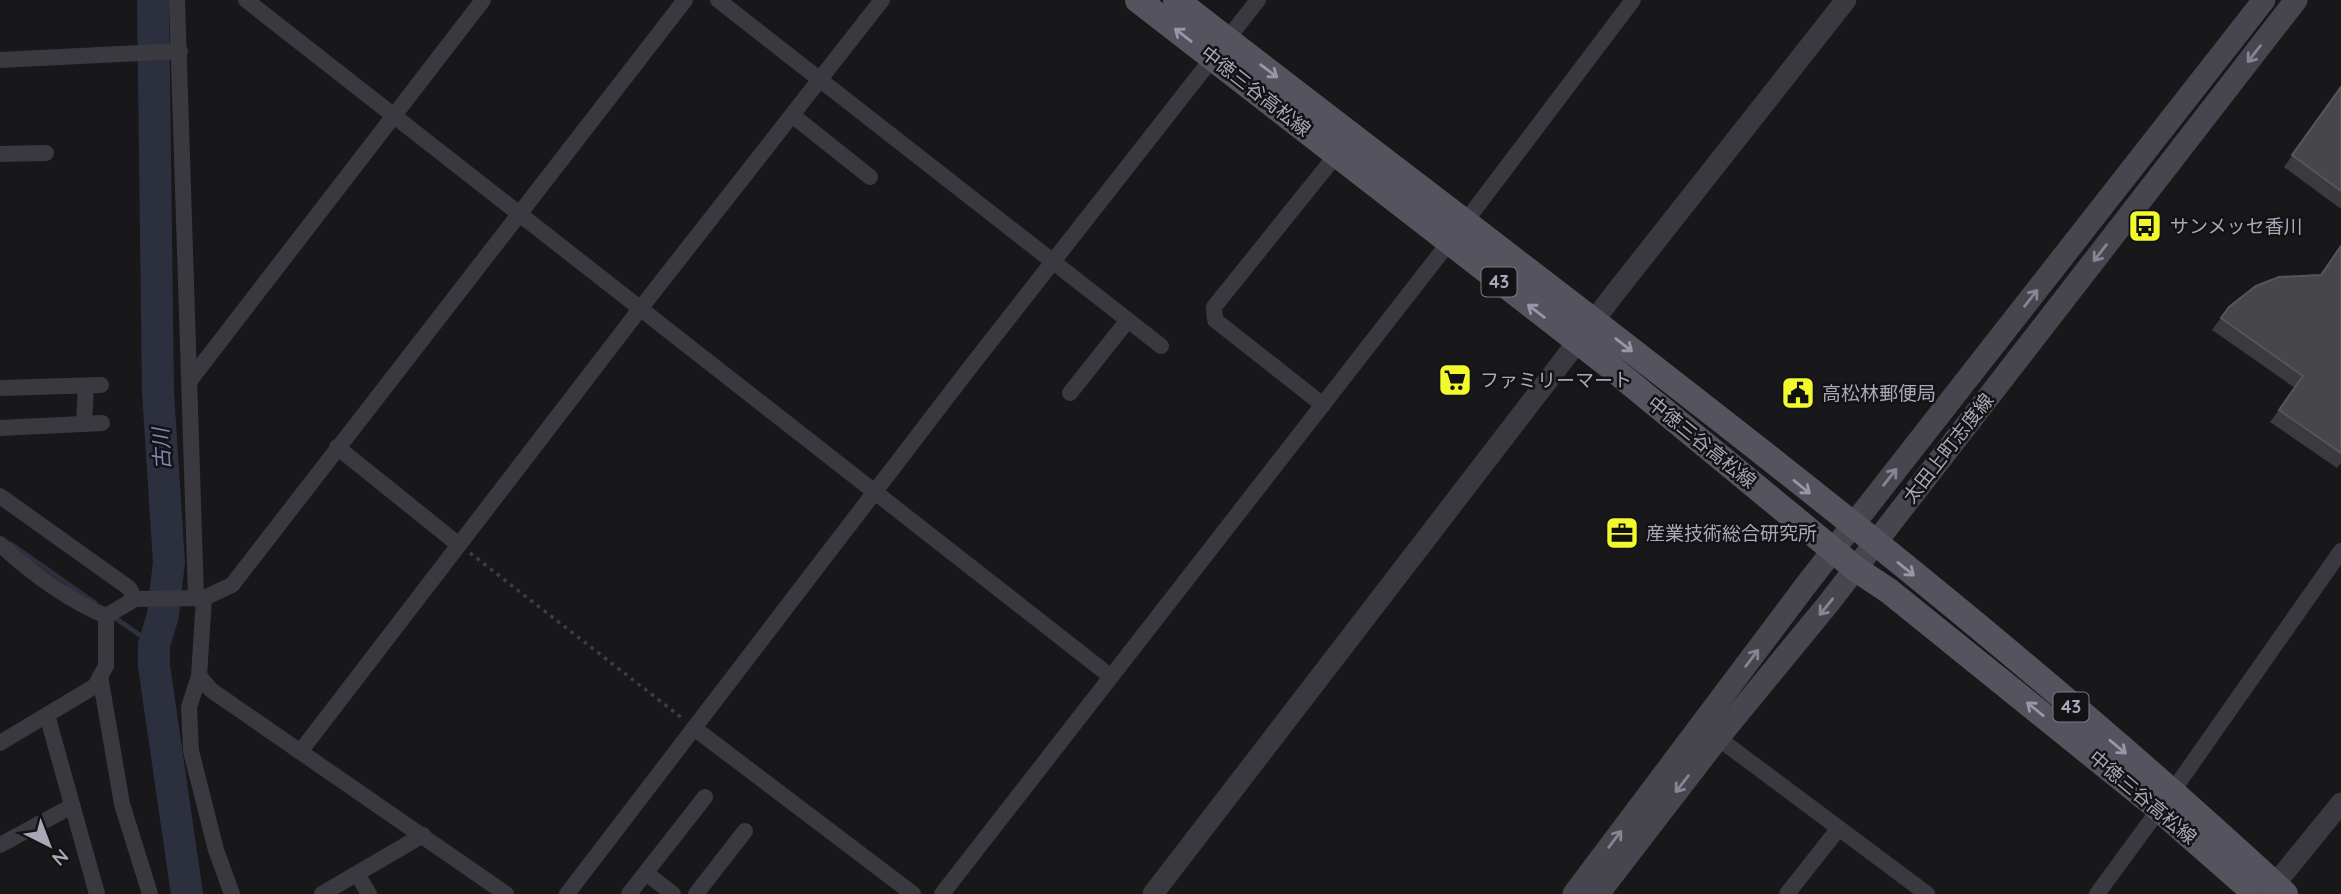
<svg xmlns="http://www.w3.org/2000/svg" width="2341" height="894" font-family="Quicksand,'Noto Sans JP',sans-serif">
  <style>
    .lines { fill: none; stroke-linecap: round; stroke-linejoin: round }
    .stream { stroke: #2c2f3e; stroke-width: 5 }
    .river { stroke: #2c2f3e; stroke-width: 32 }
    .path { stroke: #3e3d45; stroke-width: 3.5; stroke-dasharray: 3.5 5; stroke-linecap: butt }
    .minor { stroke: #3b3940; stroke-width: 16 }
    .tertiary { stroke: #3b3940; stroke-width: 21 }
    .secondary { stroke: #47454e; stroke-width: 23 }
    .primary { stroke: #55535d; stroke-width: 26 }
    .wall { fill: #3b3a3e }
    .building { fill: #47464b; stroke: #56555d; stroke-width: 2 }
    .oneway { stroke: #9897a7 }
    .oneway2 { stroke: #878594 }
    .labels { text-anchor: middle; stroke-width: 5; stroke-linejoin: round; paint-order: stroke }
    .shield { fill: #131214; stroke: #7c7b88; stroke-width: 2 }
    .shield-label { font-size: 18px; font-weight: bold; fill: #a9a8b9 }
    .street-label { font-size: 19px; fill: #a9a8b9; stroke: #131214 }
    .poi-label { font-size: 19px; fill: #a9a8b9; stroke: #131214; text-anchor: start }
    .water-label { font-size: 21px; font-style: italic; fill: #7e86b6; stroke: #131214 }
  </style>
  <rect width="100%" height="100%" fill="#181719"/>
  <g class="lines">
    <g class="stream">
      <polyline points="11,544 95,603"/>
      <polyline points="111,615 154,645"/>
    </g>
    <polyline class="river" points="153,0 158,392 169,562 163,615 154,645 154,666 187,894"/>
    <polyline class="path" points="470,553 682,718"/>
    <g class="minor">
      <polyline points="177,0 196,597"/>
      <polyline points="246,0 1110,676"/>
      <polyline points="718,0 1161,346"/>
      <polyline points="0,60 180,51"/>
      <polyline points="792,115 870,177"/>
      <polyline points="0,154 46,153"/>
      <polyline points="191,379 483,0"/>
      <polyline points="0,388 101,385"/>
      <polyline points="1070,393 1128,320"/>
      <polyline points="1323,405 1215,320 1214,307 1337,154"/>
      <polyline points="84,424 86,386"/>
      <polyline points="0,428 102,423"/>
      <polyline points="337,447 459,545"/>
      <polyline points="0,496 129,588 135,599"/>
      <path d="M 0,544 C 31,573 67,599 106,616"/>
      <polyline points="204,598 199,676 189,707 191,751 216,850 232,894"/>
      <polyline points="106,616 135,599 204,598 232,585 685,0"/>
      <polyline points="100,676 122,804 150,894"/>
      <polyline points="199,676 211,690 506,894"/>
      <polyline points="47,715 97,894"/>
      <polyline points="694,728 913,894"/>
      <polyline points="1718,738 1927,894"/>
      <polyline points="0,743 95,686 106,666 106,616"/>
      <polyline points="300,752 640,309 882,0"/>
      <polyline points="0,845 72,806"/>
      <polyline points="646,873 673,894"/>
      <polyline points="357,874 369,894"/>
      <polyline points="322,894 423,835"/>
      <polyline points="567,894 968,370 1258,0"/>
      <polyline points="629,894 705,797"/>
      <polyline points="696,894 745,831"/>
      <polyline points="942,894 1475,209 1633,0"/>
      <polyline points="1787,894 1839,828"/>
      <polyline points="2097,894 2177,785 2341,551"/>
    </g>
    <g class="tertiary">
      <polyline points="1153,894 1615,293 1846,0"/>
      <polyline points="2267,894 2341,803"/>
    </g>
    <g class="secondary">
      <polyline points="1574,894 1806,585 2264,0"/>
      <polyline points="1598,894 1718,738 1828,604 2296,0"/>
    </g>
    <g class="primary">
      <polyline points="1138,0 1607,364 1856,569 1889,591 2158,808 2256,894"/>
      <path d="M 1176,0 C 1550,291 1937,571 2285,894"/>
    </g>
  </g>
  <g class="wall">
    <polygon points="2341,87 2341,209 2284,167"/>
    <polygon points="2341,246 2341,463 2337,468 2270,422 2295,388 2212,330 2229,307 2321,275"/>
  </g>
  <g class="building">
    <polygon points="2341,87 2341,191 2292,155"/>
    <polygon points="2341,246 2341,453 2279,410 2303,376 2221,318 2229,307 2256,286 2279,277 2321,275"/>
  </g>
  <defs><path id="oneway-shaft" d="M-6 0H5M1.5-3L5.5 0L1.5 3" fill="none" stroke-width="1.6" stroke-linecap="round" stroke-linejoin="round" transform="scale(1.75)"/></defs>
  <g class="oneway">
    <use href="#oneway-shaft" transform="translate(1183 35) rotate(-142)"/>
    <use href="#oneway-shaft" transform="translate(1269 71) rotate(37)"/>
    <use href="#oneway-shaft" transform="translate(1536 311) rotate(-143)"/>
    <use href="#oneway-shaft" transform="translate(1624 345) rotate(38)"/>
    <use href="#oneway-shaft" transform="translate(1802 487) rotate(39)"/>
    <use href="#oneway-shaft" transform="translate(1906 569) rotate(39)"/>
    <use href="#oneway-shaft" transform="translate(2035 709) rotate(-141)"/>
    <use href="#oneway-shaft" transform="translate(2118 747) rotate(40)"/>
  </g>
  <g class="oneway2">
    <use href="#oneway-shaft" transform="translate(2254 54) rotate(128)"/>
    <use href="#oneway-shaft" transform="translate(2100 253) rotate(128)"/>
    <use href="#oneway-shaft" transform="translate(2031 298) rotate(-52)"/>
    <use href="#oneway-shaft" transform="translate(1890 477) rotate(-52)"/>
    <use href="#oneway-shaft" transform="translate(1826 607) rotate(129)"/>
    <use href="#oneway-shaft" transform="translate(1752 658) rotate(-53)"/>
    <use href="#oneway-shaft" transform="translate(1682 784) rotate(128)"/>
    <use href="#oneway-shaft" transform="translate(1615 839) rotate(-53)"/>
  </g>
  <defs>
    <symbol id="bus-square" viewBox="-11 -11 22 22"><rect x="-9" y="-9" width="18" height="18" rx="4" fill="#f2fa2d" stroke="#131214"/><path d="M-5-6H5V4H4V6H2V4H-2V6H-4V4H-5ZM-3.5-4V0h7V-4ZM-3.5 1.2v1.5H-2V1.2ZM2 1.2v1.5H3.5V1.2Z" fill="#111"/></symbol>
    <symbol id="supermarket-square" viewBox="-11 -11 22 22"><rect x="-9" y="-9" width="18" height="18" rx="4" fill="#f2fa2d" stroke="#131214"/><path d="M-6-5.5h2.5l.6 2H6L4.5 2H-2.5L-4.4-4H-6ZM-1.5 3.2a1.3 1.3 0 1 0 .1 0ZM3 3.2a1.3 1.3 0 1 0 .1 0Z" fill="#111"/></symbol>
    <symbol id="civic-square" viewBox="-11 -11 22 22"><rect x="-9" y="-9" width="18" height="18" rx="4" fill="#f2fa2d" stroke="#131214"/><path d="M-.6-6.5H3V-4.5H.6V-3L4-1V1h2V6H-6V1h2V-1L-.6-3ZM-1.2 2.5V6h2.4V2.5Z" fill="#111"/></symbol>
    <symbol id="office-square" viewBox="-11 -11 22 22"><rect x="-9" y="-9" width="18" height="18" rx="4" fill="#f2fa2d" stroke="#131214"/><path d="M-6-3h4V-5.5h4V-3h4V5H-6ZM-1-4.5V-3h2v-1.5ZM-6 0V1H6V0Z" fill="#111"/></symbol>
  </defs>
  <g fill-rule="evenodd">
    <use href="#bus-square" x="2126" y="207" width="38" height="38"/>
    <use href="#supermarket-square" x="1436" y="361" width="38" height="38"/>
    <use href="#civic-square" x="1779" y="374" width="38" height="38"/>
    <use href="#office-square" x="1603" y="514" width="38" height="38"/>
  </g>
  <g class="labels">
    <g class="shield">
      <rect x="1481.5" y="267.5" width="35" height="29" rx="5"/>
      <rect x="2053.5" y="692.5" width="35" height="29" rx="5"/>
    </g>
    <g class="shield-label">
      <text x="1499" y="288">43</text>
      <text x="2071" y="713">43</text>
    </g>
    <g class="street-label">
      <text transform="translate(1256 91) rotate(38)" y="7">中徳三谷高松線</text>
      <text transform="translate(1702 442) rotate(39)" y="7">中徳三谷高松線</text>
      <text transform="translate(1948 448) rotate(-52)" y="7">太田上町志度線</text>
      <text transform="translate(2143 797) rotate(40)" y="7">中徳三谷高松線</text>
    </g>
    <g class="poi-label">
      <text x="2170" y="233">サンメッセ香川</text>
      <text x="1480" y="387">ファミリーマート</text>
      <text x="1822" y="400">高松林郵便局</text>
      <text x="1646" y="540">産業技術総合研究所</text>
    </g>
    <g class="water-label">
      <text transform="translate(162 449) rotate(-93)" y="7">古川</text>
    </g>
  </g>
  <g transform="translate(49 845) rotate(138)" stroke="#131214" stroke-width="5" paint-order="stroke">
  <path d="M0-5L12 26L0 18L-12 26Z" fill="#a9a8b9"/>
  <text y="-10" font-size="19" font-weight="bold" text-anchor="middle" fill="#a9a8b9">N</text>
  </g>
</svg>
